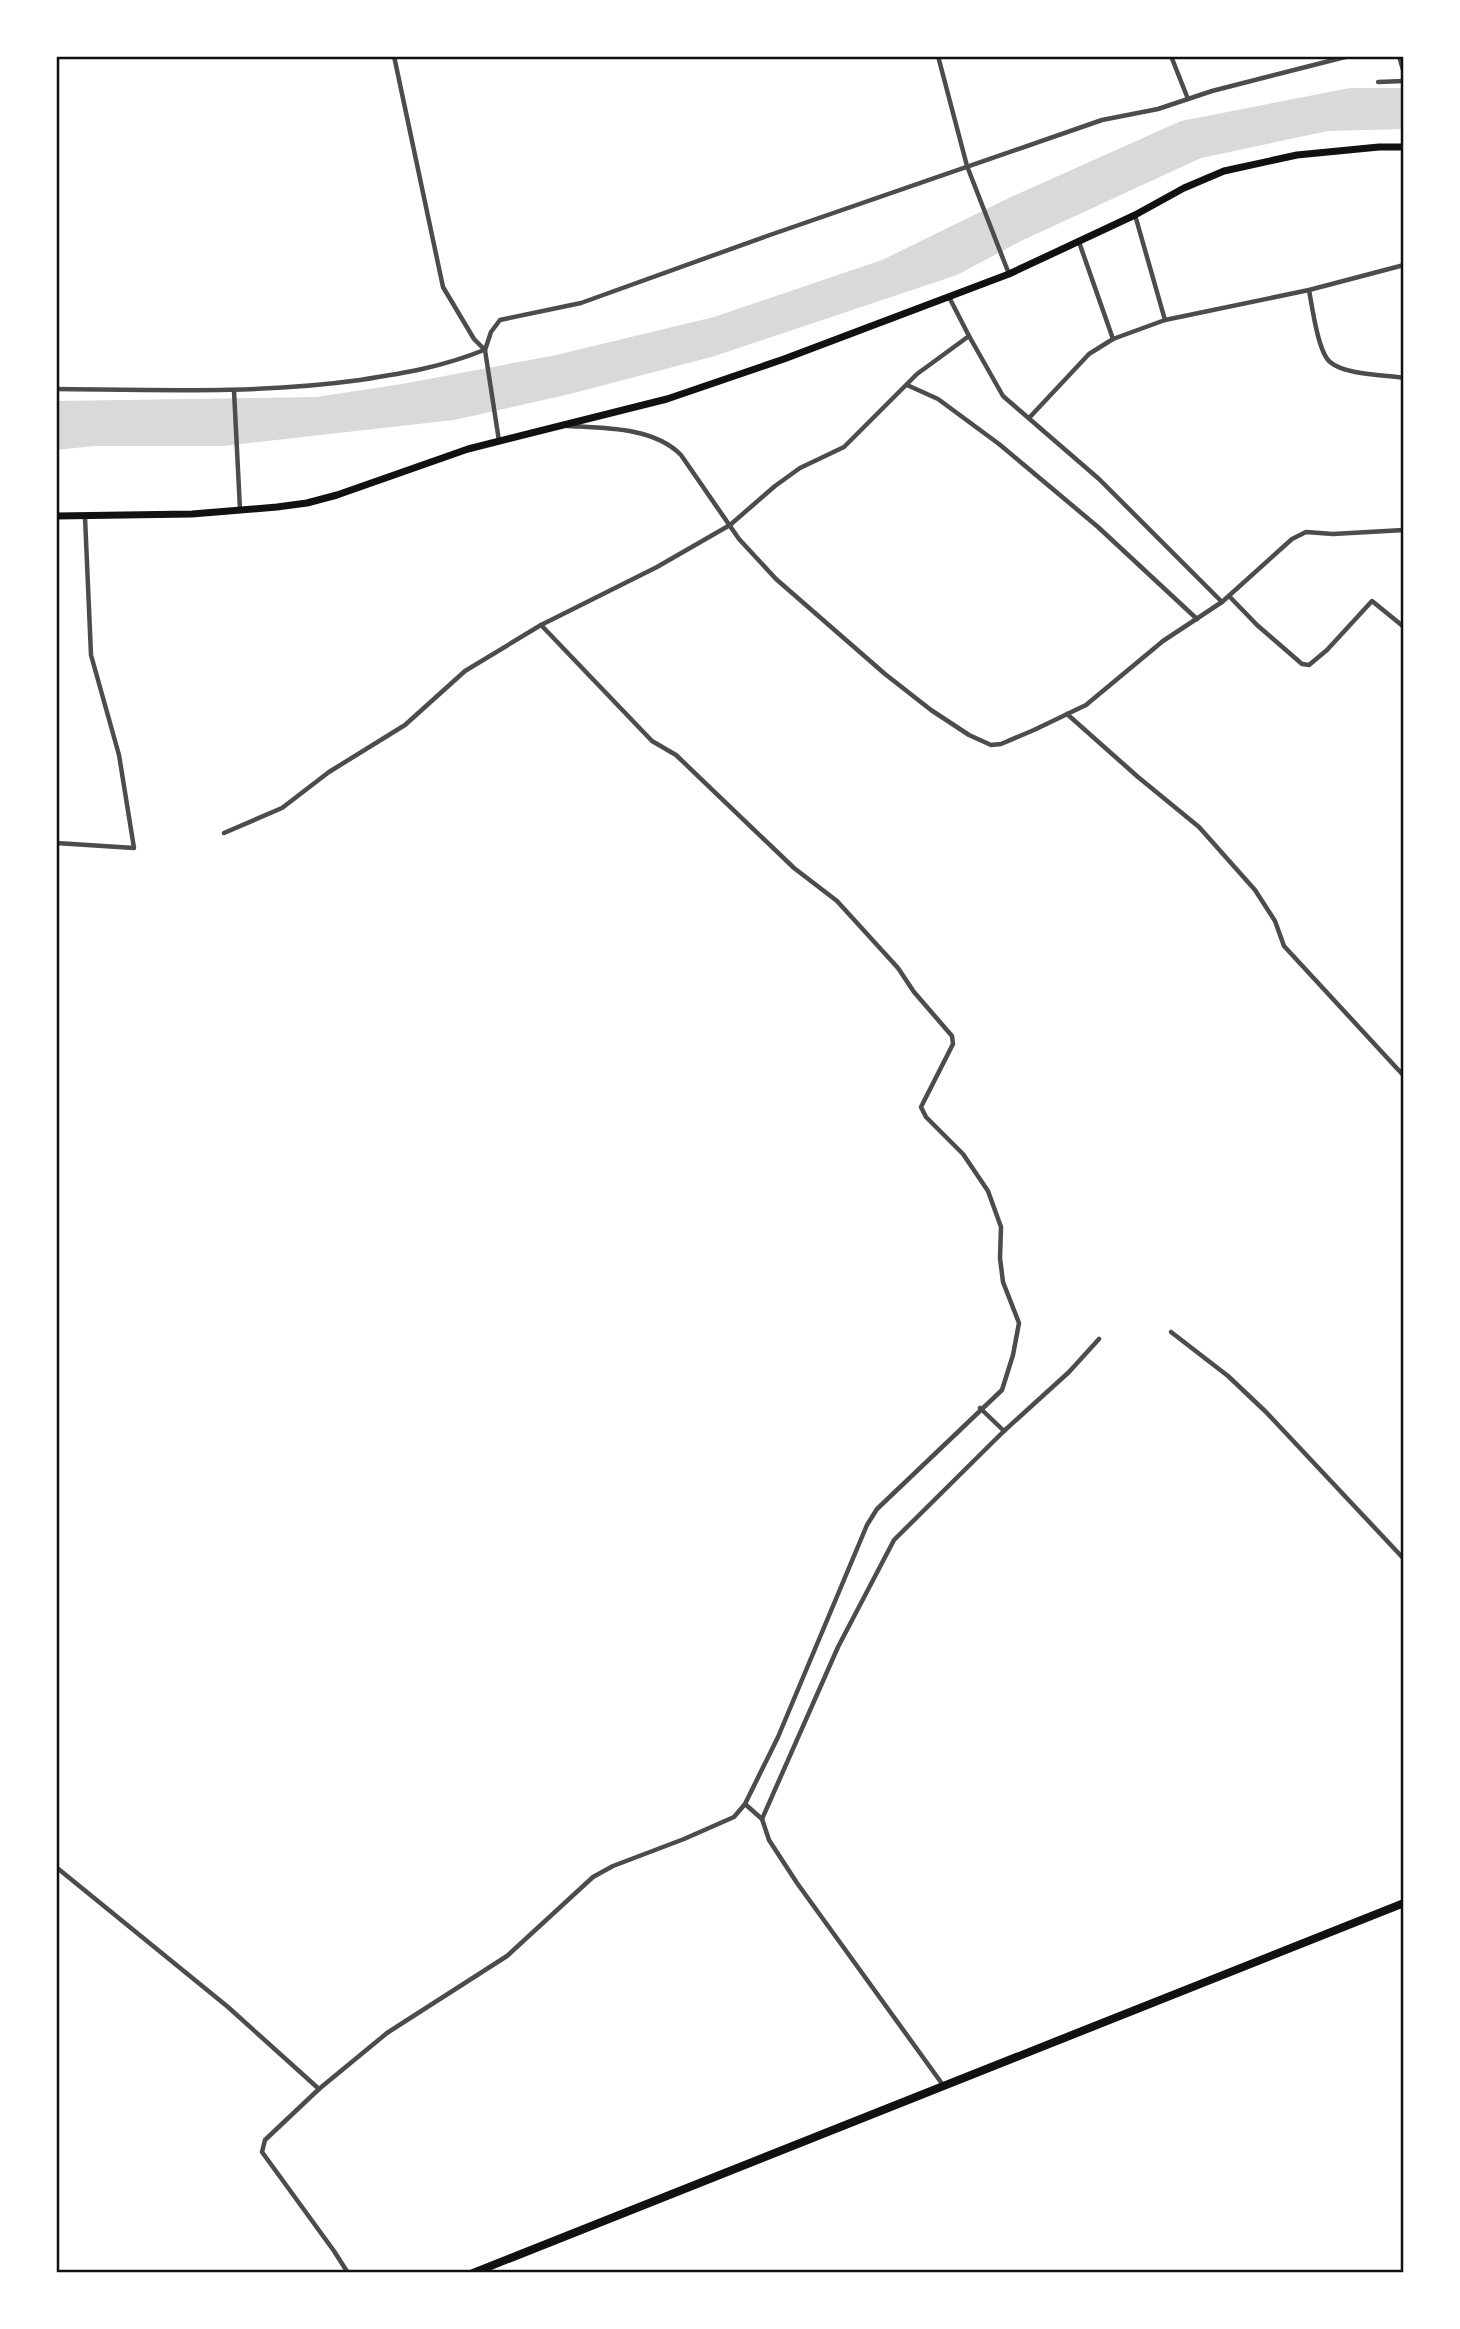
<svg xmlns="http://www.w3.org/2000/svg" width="1460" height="2329" font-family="Montserrat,sans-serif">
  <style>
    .water { fill: #d9d9d9 }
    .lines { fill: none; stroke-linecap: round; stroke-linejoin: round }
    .minor { stroke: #4c4c4c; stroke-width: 4.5 }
    .primary { stroke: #111; stroke-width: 7 }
    .trunk { stroke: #111; stroke-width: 8 }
    .neatline { fill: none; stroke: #111; stroke-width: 2.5 }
  </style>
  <rect width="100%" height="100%" fill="#fff"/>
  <polygon class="water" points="1350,88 1404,88 1404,129 1328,131 1201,158 1021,241 957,275 715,356 570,394 454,420 223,446 94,446 56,450 56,401 316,397 402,384 556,355 714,317 882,260 1011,197 1181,121"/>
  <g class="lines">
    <g class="minor">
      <polyline points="394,56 443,287 474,339 485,350"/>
      <polyline points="938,56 967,166 1009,274"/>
      <polyline points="1171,56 1188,99"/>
      <polyline points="1399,56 1404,73"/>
      <polyline points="1378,82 1404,81"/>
      <polyline points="1135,215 1165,320"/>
      <polyline points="1079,242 1113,339"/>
      <path d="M 1309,290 C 1312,306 1318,352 1330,362 C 1345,375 1385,375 1404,378"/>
      <polyline points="949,297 969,336 1003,396 1099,479 1222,602"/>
      <polyline points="907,385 938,399 999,444 1098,527 1197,619"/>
      <path d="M 56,389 C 158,390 259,394 360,380 C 405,373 442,367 484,350"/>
      <polyline points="234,391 240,509"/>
      <polyline points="1029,418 1089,354 1113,339 1165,320 1309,290 1404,265"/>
      <path d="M 567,426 C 604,428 654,427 681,455 L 739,539 L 776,579 L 885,674 L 931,710 L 969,735 L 991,745 L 1001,744 L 1034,730 L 1086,705 L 1163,641 L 1222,602 L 1292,539 L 1306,532 L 1333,534 L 1404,530"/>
      <polyline points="499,441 485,350 491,332 500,320 581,303 767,236 1102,120 1158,109 1212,91 1349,56"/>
      <polyline points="1229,596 1257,625 1302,664 1309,665 1327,650 1372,601 1404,627"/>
      <polyline points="1067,714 1138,777 1199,827 1255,890 1275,921 1284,946 1404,1076"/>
      <polyline points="224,833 282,808 329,772 405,725 465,671 541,625 657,567 730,525 775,486 800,468 844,447 917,374 969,336"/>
      <polyline points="56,843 134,848 119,755 91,655 85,517"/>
      <polyline points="1171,1332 1228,1376 1266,1412 1404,1559"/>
      <polyline points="1004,1431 1069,1372 1099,1339"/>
      <polyline points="745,1804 762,1819"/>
      <polyline points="56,1867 228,2007 319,2089"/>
      <polyline points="943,2085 797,1883 769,1840 762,1819 838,1647 894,1540 1004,1431 980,1408"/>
      <polyline points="348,2273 334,2251 262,2152 265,2140 319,2089 387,2033 507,1956 593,1877 613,1866 684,1839 734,1817 745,1804 778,1737 867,1525 877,1509 1002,1390 1013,1355 1019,1323 1003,1282 1000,1258 1001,1227 988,1191 963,1154 926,1117 921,1107 953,1044 952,1036 914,992 898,968 837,901 794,868 676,755 652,741 541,625"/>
    </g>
    <polyline class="primary" points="56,516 192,514 277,507 307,503 337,495 468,449 667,399 784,359 1009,274 1135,215 1184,188 1224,171 1297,155 1379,147 1404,147"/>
    <polyline class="trunk" points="473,2273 1404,1903"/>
  </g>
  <rect width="1460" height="2329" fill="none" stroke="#ffffff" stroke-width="116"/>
  <rect x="58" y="58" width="1344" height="2213" class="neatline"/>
</svg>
